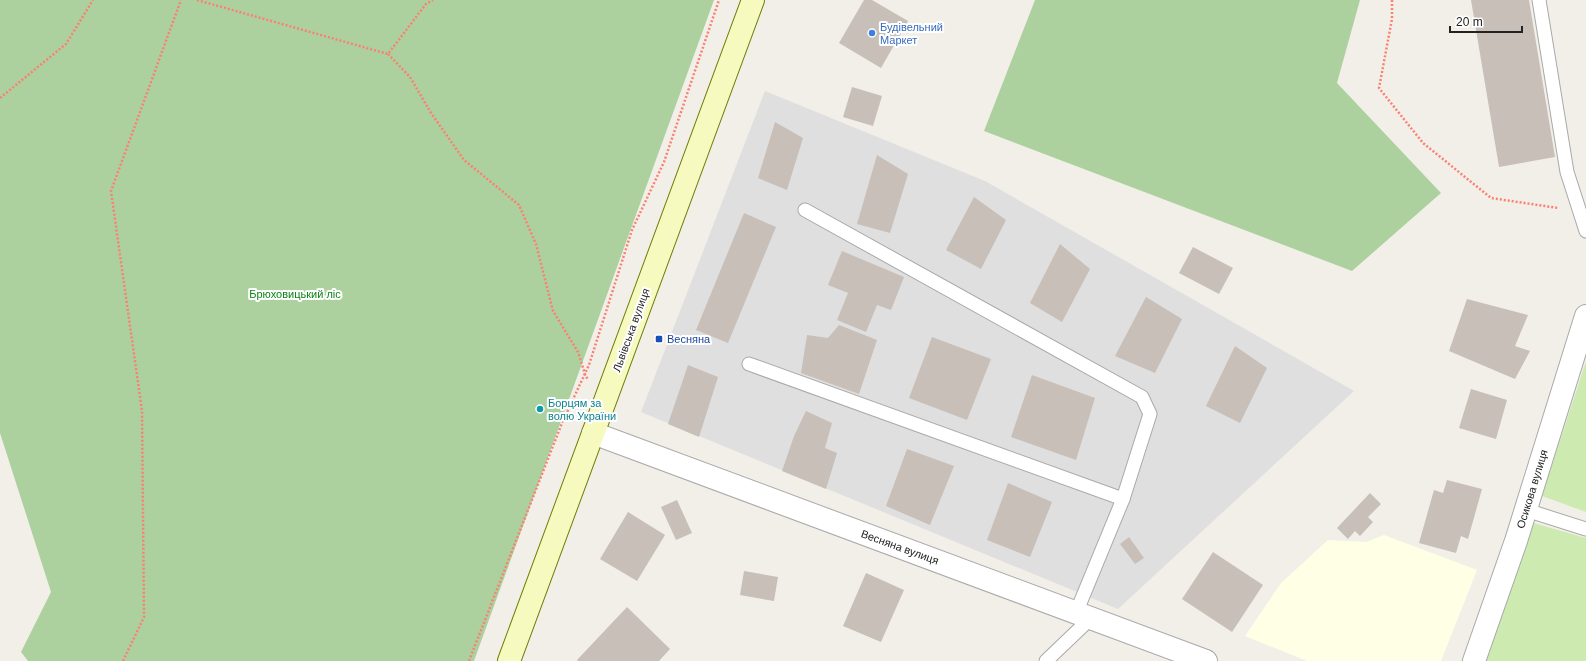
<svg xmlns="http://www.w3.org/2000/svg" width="1586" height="661" font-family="Arial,sans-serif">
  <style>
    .residential { fill: #e0dfdf }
    .education { fill: #ffffe5 }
    .grass { fill: #cdebb0 }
    .forest { fill: #add19e }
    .building { fill: #c7bfb8 }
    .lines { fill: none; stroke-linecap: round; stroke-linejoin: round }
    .lane-casing { stroke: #a9a9a9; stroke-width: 15 }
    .street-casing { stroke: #a9a9a9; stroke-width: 24 }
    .secondary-casing { stroke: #707d05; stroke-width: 24 }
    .path { stroke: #fa8072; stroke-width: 2.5; stroke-dasharray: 2 2; stroke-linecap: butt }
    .lane { stroke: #fff; stroke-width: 13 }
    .street { stroke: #fff; stroke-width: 22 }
    .secondary { stroke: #f7fabf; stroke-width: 22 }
    .shop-dot { fill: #3f7fe0; stroke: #fff; stroke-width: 1.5 }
    .transit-dot { fill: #1a4fb4; stroke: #fff; stroke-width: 1.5 }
    .culture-dot { fill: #0f9aa8; stroke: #fff; stroke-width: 1.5 }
    .labels { text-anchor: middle; stroke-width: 4; stroke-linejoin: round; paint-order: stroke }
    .shop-label { font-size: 11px; fill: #366cbe; stroke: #fff; text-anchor: start }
    .park-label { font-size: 11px; fill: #0c8416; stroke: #fff }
    .street-label { font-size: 11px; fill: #222; stroke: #fff }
    .transit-label { font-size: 11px; fill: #164399; stroke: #fff; text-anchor: start }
    .culture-label { font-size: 11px; fill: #0d838f; stroke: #fff; text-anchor: start }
  </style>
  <rect width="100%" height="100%" fill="#f2efe9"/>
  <polygon class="residential" points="765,91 985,181 1354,391 1118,609 641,412"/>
  <polygon class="education" points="1384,535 1477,570 1441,661 1307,661 1245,636 1281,583 1328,540 1366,542"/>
  <g class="grass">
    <polygon points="1586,361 1586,512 1542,496"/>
    <polygon points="1523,520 1586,538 1586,661 1480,661"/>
  </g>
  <g class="forest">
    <polygon points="0,0 714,0 474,661 28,661 21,652 51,592 0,433"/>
    <polygon points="1035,0 1360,0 1337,83 1441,193 1352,271 984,131"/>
  </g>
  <g class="building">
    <polygon points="864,0 872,0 908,21 881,68 839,43"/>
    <polygon points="1471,0 1529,0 1555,157 1499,167"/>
    <polygon points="852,87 882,96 873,126 843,117"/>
    <polygon points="775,122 803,138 787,190 758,178"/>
    <polygon points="877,155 908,174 890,233 857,224"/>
    <polygon points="974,197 1006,220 981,269 946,250"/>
    <polygon points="744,213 776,227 728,343 696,330"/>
    <polygon points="1060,244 1090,269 1062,322 1030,303"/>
    <polygon points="1193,247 1233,268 1219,294 1179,273"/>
    <polygon points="842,251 904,277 891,310 877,305 866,332 837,320 848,293 828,285"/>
    <polygon points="1146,297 1182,319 1155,373 1115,356"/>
    <polygon points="1467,299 1528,315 1515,346 1530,351 1515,379 1449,351"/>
    <polygon points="839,325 877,340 859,394 801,373 807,335 828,338"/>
    <polygon points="932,337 991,359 967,420 909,398"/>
    <polygon points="1235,346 1267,368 1240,423 1206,406"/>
    <polygon points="688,365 718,377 699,437 668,424"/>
    <polygon points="1032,375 1095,398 1076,460 1011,437"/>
    <polygon points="1471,389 1507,400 1496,439 1459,428"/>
    <polygon points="806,411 832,423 825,448 837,453 826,489 782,471 794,436"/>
    <polygon points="907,449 954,466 930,525 886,506"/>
    <polygon points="1447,480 1482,489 1468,539 1461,536 1456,553 1419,543 1434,490 1443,493"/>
    <polygon points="1008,483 1052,502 1030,557 987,540"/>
    <polygon points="1370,493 1381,504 1368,517 1373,522 1360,536 1355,531 1348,539 1337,528"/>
    <polygon points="677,500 692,533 676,540 661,507"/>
    <polygon points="628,512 665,535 637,581 600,559"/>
    <polygon points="1129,537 1144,558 1135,564 1120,544"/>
    <polygon points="1213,552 1263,585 1232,632 1182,599"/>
    <polygon points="744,571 778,577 774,601 740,595"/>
    <polygon points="866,573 904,590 881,642 843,626"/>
    <polygon points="627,607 670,649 659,661 578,661 577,660"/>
  </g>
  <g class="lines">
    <defs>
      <g id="lane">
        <polyline points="1539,0 1567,172 1586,231"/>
        <polyline points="749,364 1123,499 1150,414 1142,397 805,210"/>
        <polyline points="1526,510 1586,529"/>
        <polyline points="1076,613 1123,499"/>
        <polyline points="1046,661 1091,618"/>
      </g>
      <g id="street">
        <polyline points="593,433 1206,661"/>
        <polyline points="1474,661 1516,541 1586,316"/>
      </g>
      <polyline id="secondary" points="509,661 753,0"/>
    </defs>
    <use href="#lane" class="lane-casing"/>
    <use href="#street" class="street-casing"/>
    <use href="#secondary" class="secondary-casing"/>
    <g class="path">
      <polyline points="197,0 388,54 426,4 433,0"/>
      <polyline points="1392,0 1392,19 1379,88 1423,143 1491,198 1558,208"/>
      <polyline points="388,54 410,77 431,113 464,160 519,205 536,244 553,311 578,352 585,374 588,380"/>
      <polyline points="0,98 66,44 93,0"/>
      <polyline points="123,661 144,617 142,411 111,191 181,0"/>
      <polyline points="469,661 562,423 589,365 632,230 664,162 719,0"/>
    </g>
    <use href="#lane" class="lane"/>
    <use href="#street" class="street"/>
    <use href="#secondary" class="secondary"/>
  </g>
  <circle class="shop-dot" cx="872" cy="33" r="4"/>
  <rect class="transit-dot" x="655" y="335" width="8" height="8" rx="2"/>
  <circle class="culture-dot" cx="540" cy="409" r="4"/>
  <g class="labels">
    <g class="shop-label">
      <text x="880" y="31">Будівельний<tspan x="880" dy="13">Маркет</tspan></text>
    </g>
    <g class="park-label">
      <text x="295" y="298">Брюховицький ліс</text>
    </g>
    <g class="street-label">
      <text transform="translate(631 330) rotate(-70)" y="4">Львівська вулиця</text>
      <text transform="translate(1532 489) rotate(-73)" y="4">Осикова вулиця</text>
      <text transform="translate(900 547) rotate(20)" y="4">Весняна вулиця</text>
    </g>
    <g class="transit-label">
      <text x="667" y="343">Весняна</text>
    </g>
    <g class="culture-label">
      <text x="548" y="407">Борцям за<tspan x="548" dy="13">волю України</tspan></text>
    </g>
  </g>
  <path d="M1450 26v6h72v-6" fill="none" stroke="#222222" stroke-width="2"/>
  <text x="1456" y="26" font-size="12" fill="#222222" stroke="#ffffff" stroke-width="3" paint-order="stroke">20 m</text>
</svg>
